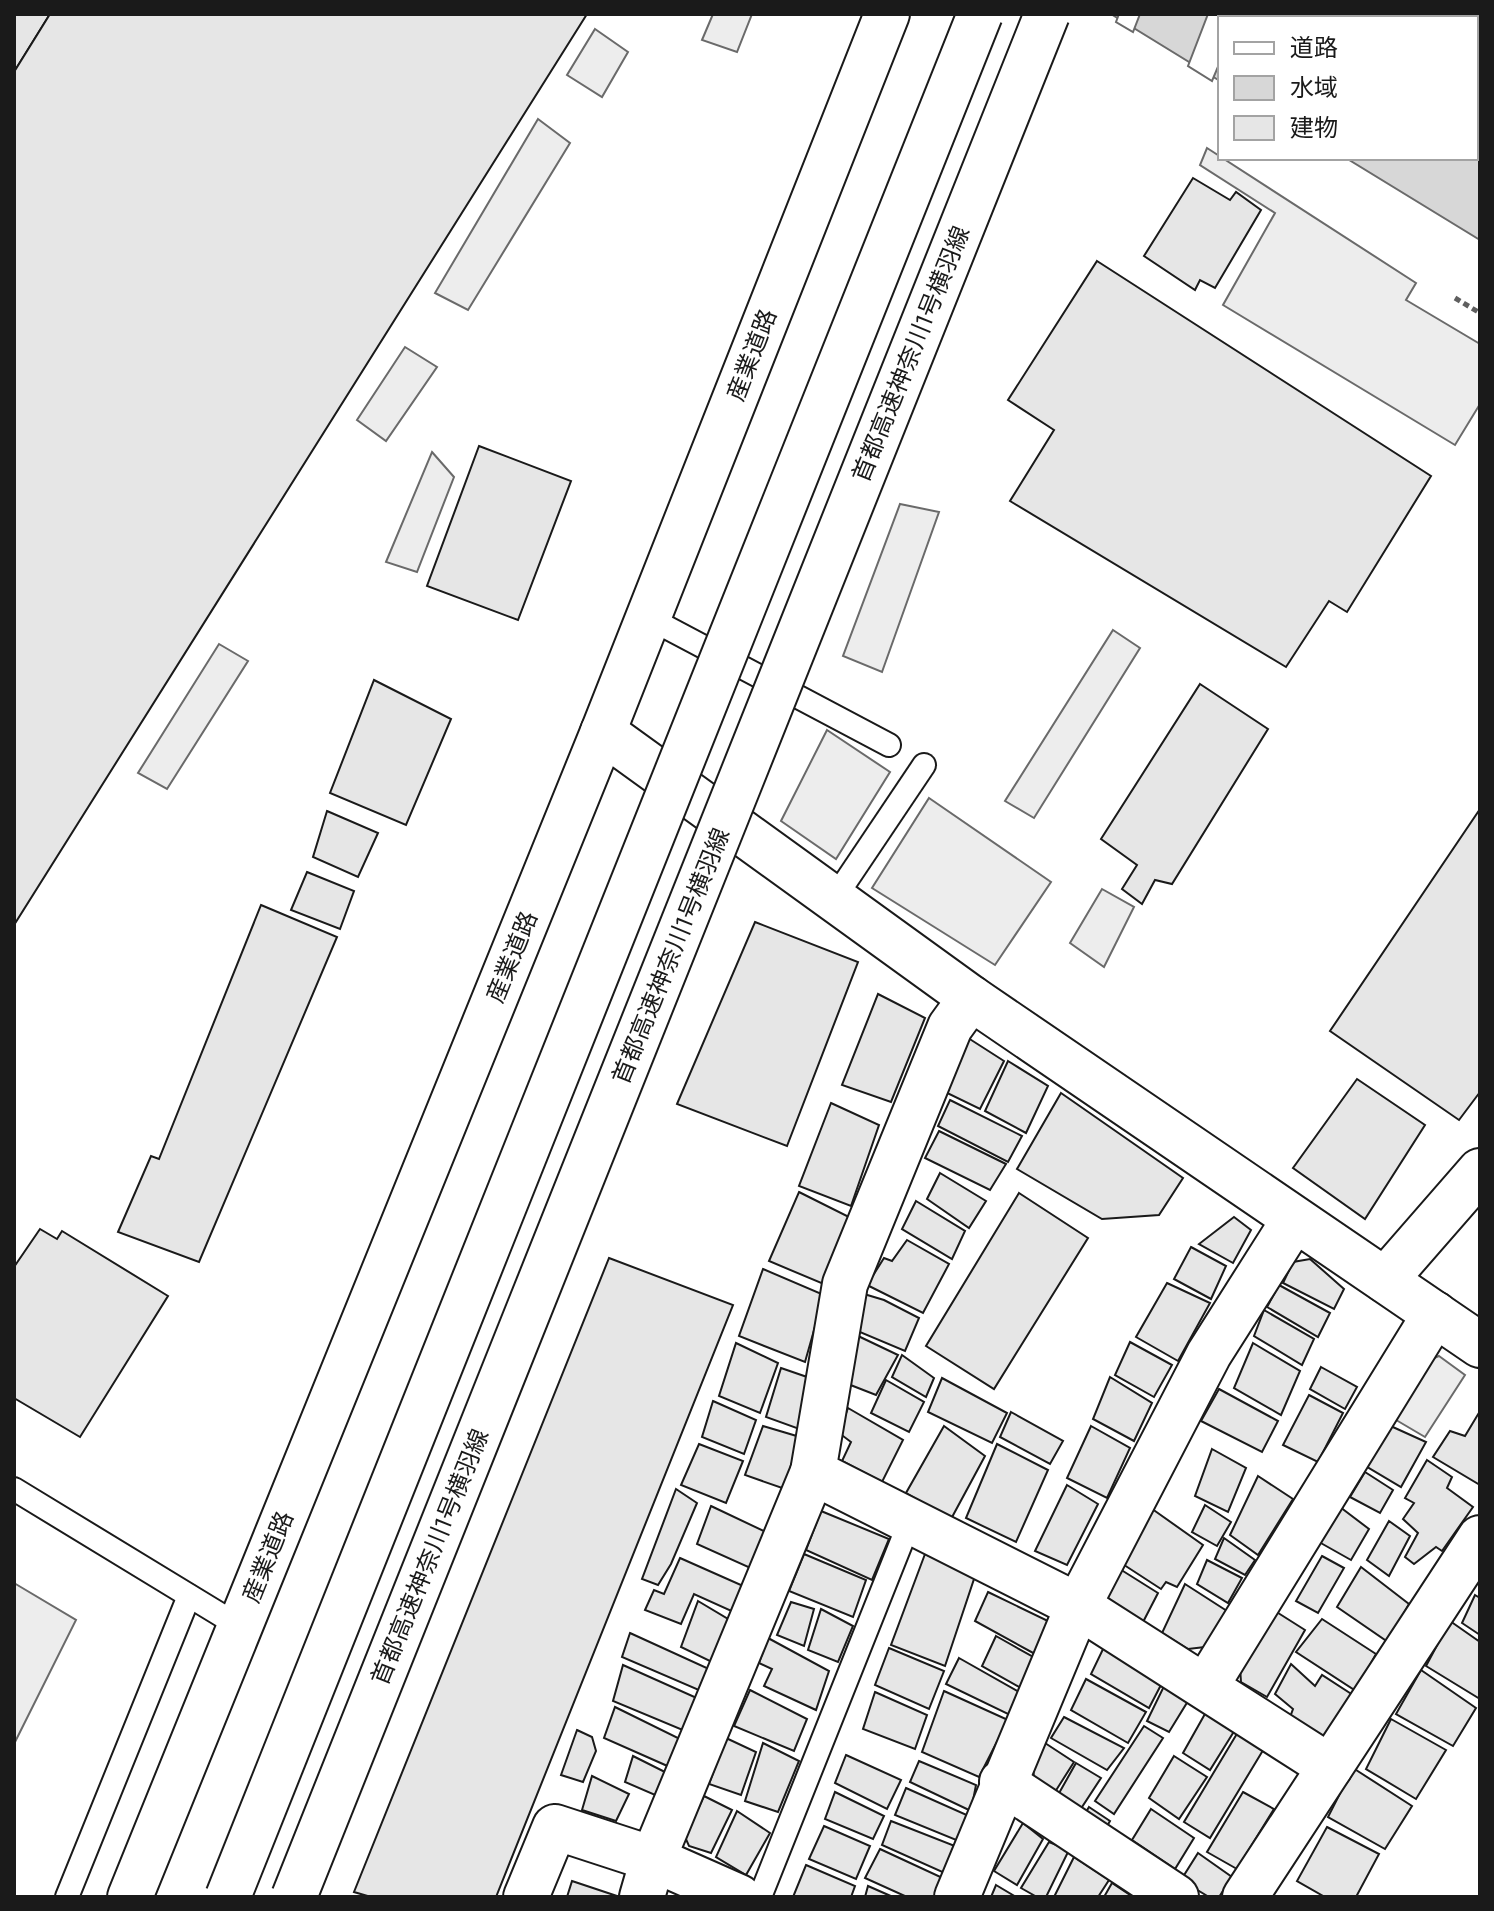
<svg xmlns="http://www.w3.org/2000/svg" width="1494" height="1911" font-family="'Exo 2','Noto Sans JP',sans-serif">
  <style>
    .built { fill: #ededed; stroke: #6a6a6a; stroke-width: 2 }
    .water { fill: #d7d7d7; stroke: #6a6a6a; stroke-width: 2 }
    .pier { fill: #fff; stroke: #6a6a6a; stroke-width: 2 }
    .building { fill: #e6e6e6; stroke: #1a1a1a; stroke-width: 2 }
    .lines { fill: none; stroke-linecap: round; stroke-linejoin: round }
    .lane-casing { stroke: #1a1a1a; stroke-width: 26 }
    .street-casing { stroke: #1a1a1a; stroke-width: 48 }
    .primary-casing { stroke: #1a1a1a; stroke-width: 48 }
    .path { stroke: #5f5f5f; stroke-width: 5; stroke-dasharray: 6 4; stroke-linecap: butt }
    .lane { stroke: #fff; stroke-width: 22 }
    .street { stroke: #fff; stroke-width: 44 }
    .primary { stroke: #fff; stroke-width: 44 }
    .highway-bridge-casing { stroke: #1a1a1a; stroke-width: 48; stroke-linecap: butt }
    .highway-bridge { stroke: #fff; stroke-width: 44 }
    .labels { text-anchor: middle; stroke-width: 6; stroke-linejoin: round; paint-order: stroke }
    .street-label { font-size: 24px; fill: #1a1a1a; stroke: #fff }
  </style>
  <rect width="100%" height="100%" fill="#fff"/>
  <g class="built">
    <polygon points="713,14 752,14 737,52 702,40"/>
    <polygon points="595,29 628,52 602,97 567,75"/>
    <polygon points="538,119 570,143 468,310 435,293"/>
    <polygon points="1207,148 1416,283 1406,300 1480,344 1480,404 1455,445 1223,305 1275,213 1200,165"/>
    <polygon points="405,347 437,367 386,441 357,420"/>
    <polygon points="432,452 454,477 417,572 386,562"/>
    <polygon points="900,504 939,512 882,672 843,656"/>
    <polygon points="1113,630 1140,648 1034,818 1005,801"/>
    <polygon points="219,644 248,661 167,789 138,773"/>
    <polygon points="827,730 890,772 836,859 781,821"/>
    <polygon points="929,798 1051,882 995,965 872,888"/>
    <polygon points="1102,889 1134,907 1104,967 1070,943"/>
    <polygon points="1439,1356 1465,1375 1425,1437 1391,1417 1422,1363"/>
    <polygon points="14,1583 76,1620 14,1744"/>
  </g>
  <polygon class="water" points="1111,14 1480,14 1480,240 1346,158 1476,158 1476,18 1220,18 1220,81"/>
  <g class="pier">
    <polygon points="1119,14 1140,14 1133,32 1116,22"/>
    <polygon points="1208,14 1239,14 1238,18 1220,18 1220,62 1212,81 1188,66"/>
  </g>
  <g class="building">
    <polygon points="14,14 50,14 14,72"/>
    <polygon points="50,14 587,14 14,925 14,72"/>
    <polygon points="1193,178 1230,200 1236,192 1261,210 1215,288 1200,280 1195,290 1144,256"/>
    <polygon points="1097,261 1431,476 1347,612 1329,601 1286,667 1010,501 1054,430 1008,400"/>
    <polygon points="479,446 571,481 518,620 427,586"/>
    <polygon points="374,680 451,719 406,825 330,793"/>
    <polygon points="1200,684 1268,729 1172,884 1155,880 1142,904 1122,889 1137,865 1101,839"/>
    <polygon points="1480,809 1480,1092 1459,1120 1330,1031"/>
    <polygon points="327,811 378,833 358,877 313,857"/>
    <polygon points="307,872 354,891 340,929 291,910"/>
    <polygon points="261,905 337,937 199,1262 118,1232 151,1156 159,1159"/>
    <polygon points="755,922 858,962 787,1146 677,1104"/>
    <polygon points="878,994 925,1018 891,1102 842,1085"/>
    <polygon points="965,1036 1004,1061 980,1109 941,1090"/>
    <polygon points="1008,1061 1048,1086 1026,1133 985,1111"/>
    <polygon points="1357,1079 1425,1125 1365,1219 1293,1168"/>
    <polygon points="1061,1093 1183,1178 1159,1215 1102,1219 1017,1169"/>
    <polygon points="950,1100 1022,1136 1008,1162 938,1126"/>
    <polygon points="831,1103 879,1125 851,1206 799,1186"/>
    <polygon points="939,1131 1006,1164 990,1190 925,1158"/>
    <polygon points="940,1173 986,1201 969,1228 927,1199"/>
    <polygon points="799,1192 849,1217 826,1285 769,1261"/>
    <polygon points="1019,1193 1088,1238 994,1389 926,1346"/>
    <polygon points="916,1201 965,1231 952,1259 902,1229"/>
    <polygon points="1234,1217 1251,1230 1233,1263 1199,1244"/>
    <polygon points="40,1229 57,1239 62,1231 168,1296 80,1437 14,1398 14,1267"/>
    <polygon points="907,1240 949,1264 923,1313 867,1285 884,1258 892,1261"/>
    <polygon points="1191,1247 1226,1266 1211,1299 1174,1279"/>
    <polygon points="609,1258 733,1305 496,1897 371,1897 354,1892"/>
    <polygon points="1310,1259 1344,1289 1334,1309 1283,1283 1293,1262"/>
    <polygon points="763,1269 824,1295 805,1362 739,1336"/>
    <polygon points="1167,1283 1210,1303 1178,1361 1136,1337"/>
    <polygon points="1279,1285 1330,1313 1318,1337 1267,1307"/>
    <polygon points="864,1294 884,1300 919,1318 905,1351 855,1330"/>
    <polygon points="1264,1310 1314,1339 1302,1365 1254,1336"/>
    <polygon points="856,1335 898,1355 876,1395 848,1384"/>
    <polygon points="1130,1342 1172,1365 1154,1397 1115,1375"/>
    <polygon points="736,1343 778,1363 760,1413 719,1396"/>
    <polygon points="1253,1343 1300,1371 1281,1415 1234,1388"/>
    <polygon points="902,1355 934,1378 926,1397 892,1377"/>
    <polygon points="1321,1367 1357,1387 1345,1409 1310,1389"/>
    <polygon points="781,1368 810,1378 802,1430 766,1417"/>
    <polygon points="1110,1377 1152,1403 1134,1441 1093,1419"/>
    <polygon points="942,1378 1007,1413 992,1443 928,1412"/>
    <polygon points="886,1380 924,1402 909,1432 871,1413"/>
    <polygon points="1219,1389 1278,1421 1262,1452 1201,1421"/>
    <polygon points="1309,1395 1343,1413 1318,1462 1283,1445"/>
    <polygon points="713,1401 756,1420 744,1454 702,1437"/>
    <polygon points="848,1408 903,1440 882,1482 842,1461 851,1442 839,1433"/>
    <polygon points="1480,1411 1480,1485 1433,1457 1450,1431 1465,1436"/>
    <polygon points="1011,1412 1063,1441 1050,1464 1000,1437"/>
    <polygon points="1384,1423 1426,1442 1401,1487 1364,1465"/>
    <polygon points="763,1426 800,1437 785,1489 745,1475"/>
    <polygon points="944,1426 985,1456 951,1519 906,1493"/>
    <polygon points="1091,1426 1130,1448 1107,1498 1067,1478"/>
    <polygon points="699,1444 743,1461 726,1503 681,1485"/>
    <polygon points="997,1444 1048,1470 1016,1542 966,1518"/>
    <polygon points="1212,1449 1246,1468 1228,1512 1195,1496"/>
    <polygon points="1427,1460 1452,1477 1447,1488 1473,1507 1442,1551 1436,1547 1414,1564 1405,1557 1418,1533 1403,1519 1414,1503 1405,1498"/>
    <polygon points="1365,1472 1393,1490 1380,1513 1350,1497"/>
    <polygon points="1258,1476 1293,1499 1258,1555 1230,1535"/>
    <polygon points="1067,1485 1098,1504 1067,1565 1035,1551"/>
    <polygon points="676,1489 697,1503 671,1564 658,1585 642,1579"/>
    <polygon points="1205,1505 1231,1522 1217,1546 1192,1532"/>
    <polygon points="711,1506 770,1534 757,1571 697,1544"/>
    <polygon points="1148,1506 1203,1545 1177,1587 1166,1582 1161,1589 1118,1561"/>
    <polygon points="1340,1507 1369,1529 1351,1560 1319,1542"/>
    <polygon points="821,1511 889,1539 872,1580 806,1550"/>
    <polygon points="1389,1521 1410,1536 1389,1576 1367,1560"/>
    <polygon points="1224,1538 1255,1560 1245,1575 1215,1559"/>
    <polygon points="804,1554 866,1580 853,1617 789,1591"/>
    <polygon points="925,1554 975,1576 945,1666 891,1645"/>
    <polygon points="1322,1556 1344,1568 1318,1613 1296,1601"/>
    <polygon points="680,1558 750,1589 738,1614 694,1594 681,1624 645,1610 654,1590 664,1594"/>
    <polygon points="1207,1560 1242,1578 1228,1603 1197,1584"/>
    <polygon points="1115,1566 1158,1593 1142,1624 1108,1604 1107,1590"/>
    <polygon points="1361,1567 1409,1604 1388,1642 1337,1607"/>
    <polygon points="1185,1584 1227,1611 1205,1647 1188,1649 1162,1633"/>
    <polygon points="988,1592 1048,1621 1035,1654 975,1621"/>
    <polygon points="1475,1595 1480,1598 1480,1635 1462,1623"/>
    <polygon points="698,1601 738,1625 718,1665 681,1647"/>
    <polygon points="791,1602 814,1609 804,1646 777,1635"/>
    <polygon points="821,1609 853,1626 838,1662 808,1650"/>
    <polygon points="1275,1611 1305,1630 1267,1697 1241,1682 1240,1667"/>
    <polygon points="1322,1619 1376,1654 1356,1691 1296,1652"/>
    <polygon points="1450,1621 1480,1642 1480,1699 1426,1666"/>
    <polygon points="630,1633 709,1669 701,1691 622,1657"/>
    <polygon points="996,1636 1035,1658 1021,1688 982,1666"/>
    <polygon points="768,1638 829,1671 816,1710 764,1686 772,1669 759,1663"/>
    <polygon points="1105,1645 1163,1681 1149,1708 1091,1674"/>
    <polygon points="889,1648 944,1671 929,1709 875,1685"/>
    <polygon points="959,1658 1019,1692 1010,1715 946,1684"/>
    <polygon points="1291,1664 1315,1686 1322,1675 1356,1697 1333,1732 1314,1738 1289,1720 1293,1709 1275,1694"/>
    <polygon points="623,1665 699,1699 685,1731 613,1701"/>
    <polygon points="1421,1670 1476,1708 1453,1746 1396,1714"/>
    <polygon points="1168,1678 1188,1701 1169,1732 1147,1721"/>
    <polygon points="1086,1679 1146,1712 1128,1743 1071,1710"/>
    <polygon points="750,1690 807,1719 794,1751 734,1726"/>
    <polygon points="944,1691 1008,1720 979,1777 922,1752"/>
    <polygon points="875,1692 927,1715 915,1749 863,1729"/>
    <polygon points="1210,1705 1238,1725 1210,1770 1183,1753"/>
    <polygon points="615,1707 680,1739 672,1768 604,1738"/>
    <polygon points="1064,1717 1124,1748 1107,1770 1051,1738"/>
    <polygon points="1391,1719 1446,1750 1416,1799 1366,1769"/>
    <polygon points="1144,1726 1163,1738 1114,1814 1095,1801"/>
    <polygon points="1241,1727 1265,1747 1210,1838 1184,1822"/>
    <polygon points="577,1730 592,1737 596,1751 583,1782 561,1775"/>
    <polygon points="726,1738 756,1752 741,1795 709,1784"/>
    <polygon points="763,1743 799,1761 778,1812 745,1801"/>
    <polygon points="1045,1743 1074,1762 1055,1792 1034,1779 1033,1766"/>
    <polygon points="846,1755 901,1780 887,1809 835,1783"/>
    <polygon points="633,1756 671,1775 662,1798 625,1782"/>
    <polygon points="1174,1756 1207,1777 1179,1819 1149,1798"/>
    <polygon points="919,1761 976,1785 971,1811 910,1782"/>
    <polygon points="1076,1763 1101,1778 1080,1810 1058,1795"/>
    <polygon points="1353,1768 1412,1806 1385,1849 1328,1817"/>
    <polygon points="592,1776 629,1794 616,1821 582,1810"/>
    <polygon points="906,1788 969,1816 961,1842 895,1815"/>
    <polygon points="835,1792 884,1816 873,1839 825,1819"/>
    <polygon points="1243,1792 1274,1809 1237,1869 1207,1852"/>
    <polygon points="704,1796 732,1810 711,1853 689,1846 685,1837"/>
    <polygon points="1089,1807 1110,1821 1097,1843 1076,1829"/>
    <polygon points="1151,1809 1194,1838 1175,1869 1132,1840"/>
    <polygon points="737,1811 770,1833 746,1875 716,1857"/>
    <polygon points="891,1821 960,1848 949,1875 882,1845"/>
    <polygon points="1023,1823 1043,1839 1017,1885 994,1871"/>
    <polygon points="824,1826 870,1846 856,1879 809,1859"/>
    <polygon points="1327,1827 1379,1854 1356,1897 1325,1897 1297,1881"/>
    <polygon points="1049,1842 1069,1850 1046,1897 1037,1897 1021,1888"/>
    <polygon points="880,1849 947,1880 940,1897 907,1897 865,1878"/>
    <polygon points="1198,1853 1232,1877 1219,1897 1209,1897 1181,1880"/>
    <polygon points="1074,1857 1109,1880 1098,1897 1054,1897"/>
    <polygon points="806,1865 855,1886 851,1897 793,1897"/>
    <polygon points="572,1881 620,1897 567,1897"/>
    <polygon points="1112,1883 1133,1897 1104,1897"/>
    <polygon points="996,1885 1016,1897 991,1897"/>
    <polygon points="868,1886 893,1897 865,1897"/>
  </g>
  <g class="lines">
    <defs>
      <g id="lane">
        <polyline points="649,618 889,745"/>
        <polyline points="834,899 924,765"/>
        <polyline points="14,1489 239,1626"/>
        <polyline points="67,1897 189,1596"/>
        <polyline points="760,1897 910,1521"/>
      </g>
      <g id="street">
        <polyline points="603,732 971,998 1480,1345"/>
        <polyline points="971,998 950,1027 845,1284 813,1472 1078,1606 1330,1767"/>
        <polyline points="1385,1280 1480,1171"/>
        <polyline points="1206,1686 1435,1314"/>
        <polyline points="1002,1782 1176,1897"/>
        <polyline points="526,1897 555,1827 653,1859 739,1897"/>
        <polyline points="642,1897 653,1859 813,1472"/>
        <polyline points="957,1897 1078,1606 1209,1354 1294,1220"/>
        <polyline points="1245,1897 1480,1538"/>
      </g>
      <polyline id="primary" points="130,1897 603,732 887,14"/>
    </defs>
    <use href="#lane" class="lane-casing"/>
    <use href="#street" class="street-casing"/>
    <use href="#primary" class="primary-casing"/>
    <polyline class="path" points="1455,298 1480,313"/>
    <use href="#lane" class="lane"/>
    <use href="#street" class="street"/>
    <use href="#primary" class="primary"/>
    <defs>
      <g id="highway-bridge">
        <polyline points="228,1897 980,14"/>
        <polyline points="294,1897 1047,14"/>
      </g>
    </defs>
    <use href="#highway-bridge" class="highway-bridge-casing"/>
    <use href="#highway-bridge" class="highway-bridge"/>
  </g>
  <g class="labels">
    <g class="street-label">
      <text transform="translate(911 354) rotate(-68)" y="8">首都高速神奈川1号横羽線</text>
      <text transform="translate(752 355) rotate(-69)" y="8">産業道路</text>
      <text transform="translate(671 956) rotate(-68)" y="8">首都高速神奈川1号横羽線</text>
      <text transform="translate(512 957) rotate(-68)" y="8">産業道路</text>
      <text transform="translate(268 1557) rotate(-68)" y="8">産業道路</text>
      <text transform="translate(430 1557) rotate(-68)" y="8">首都高速神奈川1号横羽線</text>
    </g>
  </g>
  <rect width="1494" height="1911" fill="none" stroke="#1a1a1a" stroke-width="32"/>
  <rect x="1218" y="16" width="260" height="144" fill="#ffffff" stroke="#a3a3a3" stroke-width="2"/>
  <rect x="1234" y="42" width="40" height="12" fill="#ffffff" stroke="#a3a3a3" stroke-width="2"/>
  <text x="1290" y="56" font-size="24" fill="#1a1a1a">道路</text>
  <rect x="1234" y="76" width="40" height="24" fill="#d7d7d7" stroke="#a3a3a3" stroke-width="2"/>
  <text x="1290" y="96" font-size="24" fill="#1a1a1a">水域</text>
  <rect x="1234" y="116" width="40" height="24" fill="#e6e6e6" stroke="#a3a3a3" stroke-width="2"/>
  <text x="1290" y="136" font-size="24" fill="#1a1a1a">建物</text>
</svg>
